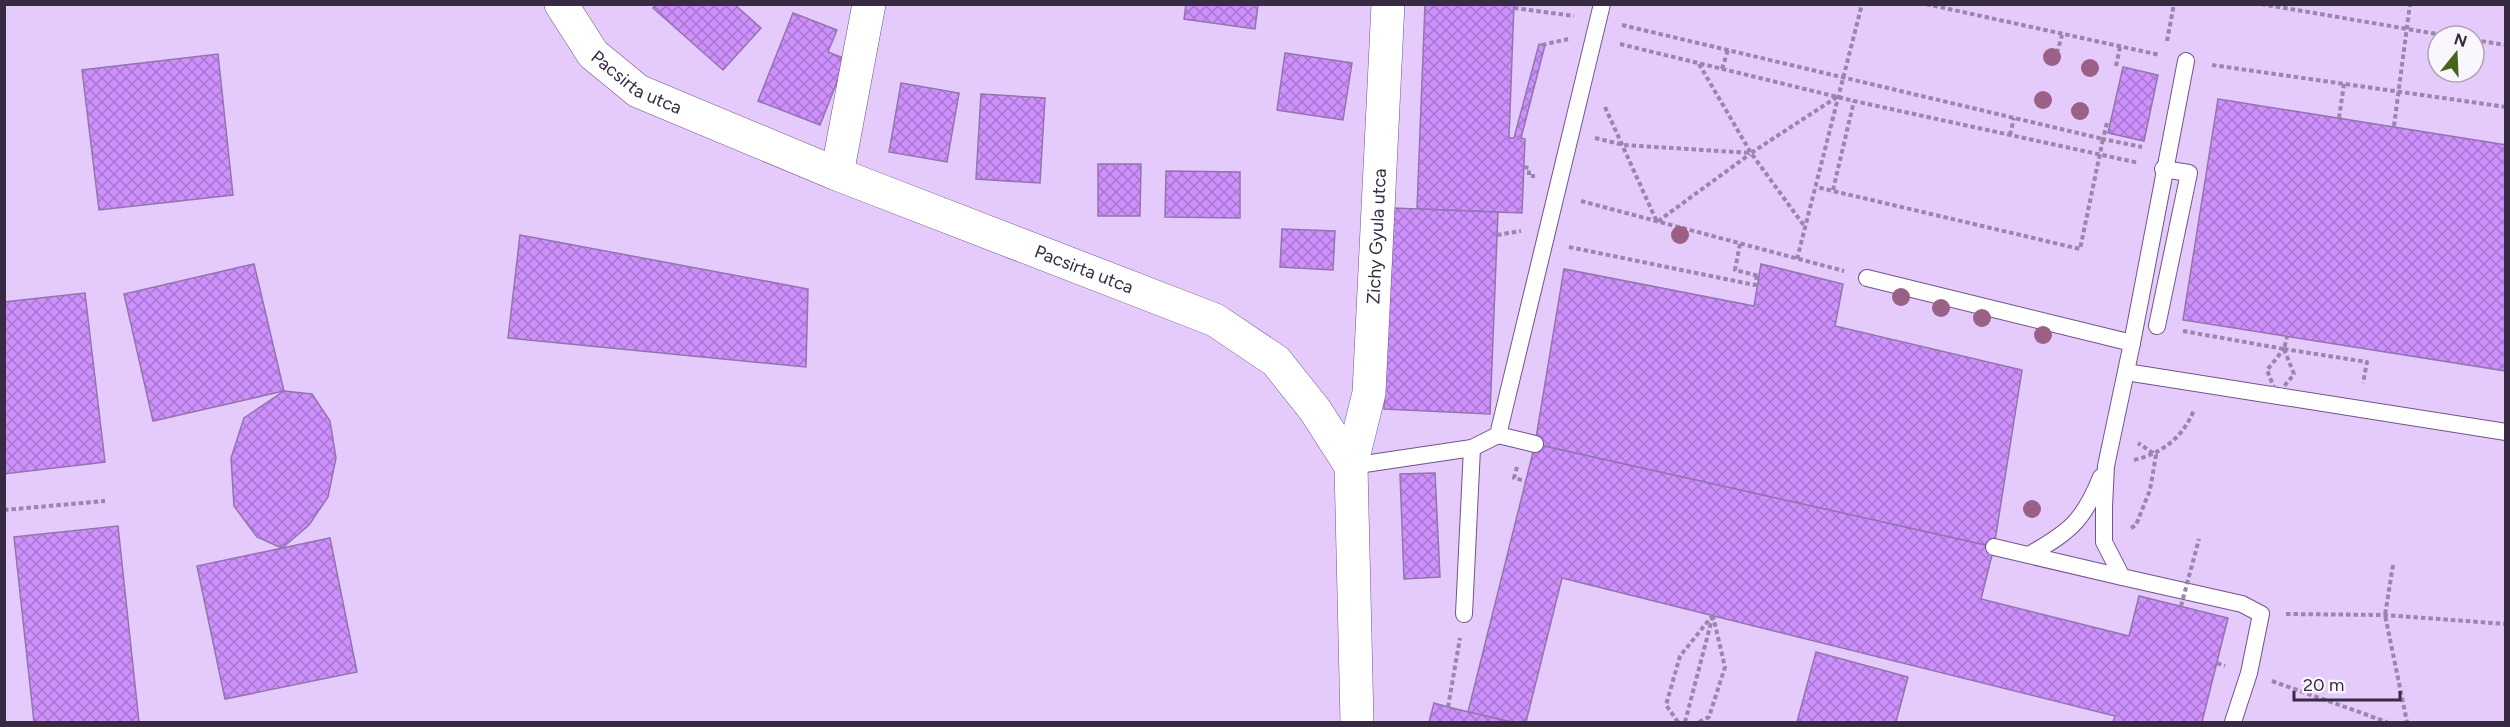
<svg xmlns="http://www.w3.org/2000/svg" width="2510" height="727" font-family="Figtree,sans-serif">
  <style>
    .building { fill: url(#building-cross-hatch); stroke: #9474ae; stroke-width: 1.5 }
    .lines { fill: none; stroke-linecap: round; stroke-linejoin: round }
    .service-casing { stroke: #72538a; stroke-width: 18 }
    .minor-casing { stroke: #72538a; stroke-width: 34 }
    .path { stroke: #9a85ac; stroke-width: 4; stroke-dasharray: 4.5 3; stroke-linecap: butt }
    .service { stroke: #fff; stroke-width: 16 }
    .minor { stroke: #fff; stroke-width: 33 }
    .path-bridge { stroke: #9a85ac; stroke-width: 4; stroke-dasharray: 4.5 3; stroke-linecap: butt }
    .tree { fill: #9a6085 }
    .labels { text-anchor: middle; stroke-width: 6; stroke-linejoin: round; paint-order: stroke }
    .street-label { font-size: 18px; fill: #372a42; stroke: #faf6fd }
  </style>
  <defs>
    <pattern id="building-cross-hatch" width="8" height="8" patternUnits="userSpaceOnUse" patternTransform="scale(1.5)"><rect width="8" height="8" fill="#cd90fc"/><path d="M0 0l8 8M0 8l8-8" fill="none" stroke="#a776ce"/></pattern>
  </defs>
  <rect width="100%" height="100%" fill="#e5cafc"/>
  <g class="building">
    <polygon points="657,4 734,4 761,28 723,70 653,8"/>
    <polygon points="1186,4 1258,4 1255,29 1184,19"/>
    <polygon points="1425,4 1514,4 1509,138 1514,138 1539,44 1545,45 1521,138 1525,139 1522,213 1417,209"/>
    <polygon points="793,13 837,30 828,52 846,59 820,125 758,101"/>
    <polygon points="1285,53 1352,63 1343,120 1277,110"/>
    <polygon points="218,54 233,195 99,210 82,70"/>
    <polygon points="2123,67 2158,75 2144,141 2108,133"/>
    <polygon points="901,83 959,93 947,162 889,152"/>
    <polygon points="981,94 1045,98 1040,183 976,179"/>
    <polygon points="2218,99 2506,145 2506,371 2183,320"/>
    <polygon points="1098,164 1141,164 1140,216 1098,216"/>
    <polygon points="1166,171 1240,172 1240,218 1165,217"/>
    <polygon points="1392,208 1498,212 1490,414 1384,409"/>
    <polygon points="1282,229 1335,231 1333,270 1280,267"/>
    <polygon points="520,235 808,289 806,367 508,338"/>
    <polygon points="254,264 284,391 153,421 124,294"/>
    <polygon points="1761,264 1843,284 1835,326 2022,370 1994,547 1535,444 1564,269 1754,306"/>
    <polygon points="85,293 105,462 4,474 4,302"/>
    <polygon points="284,391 312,394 330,421 336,458 328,497 309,525 282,548 257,537 234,506 231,458 244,418"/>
    <polygon points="1535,444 1994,547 1981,599 2129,636 2139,596 2228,618 2202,722 2113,722 2115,716 1562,578 1526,722 1511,722 1468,712"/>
    <polygon points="1435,473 1440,577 1404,579 1400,474"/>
    <polygon points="118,526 139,722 34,722 14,537"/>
    <polygon points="330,538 357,672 225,699 197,566"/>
    <polygon points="1816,652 1908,677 1896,722 1797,722"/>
    <polygon points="1434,703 1448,707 1511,722 1429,722"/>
  </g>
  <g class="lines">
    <defs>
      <g id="service">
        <polyline points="1867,278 2132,343 2106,466 2104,506 2104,542 2122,577 2242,604 2261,614 2249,673 2233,722"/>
        <polyline points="2157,326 2189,173 2163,169"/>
        <polyline points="2132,343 2186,61"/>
        <polyline points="2126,372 2506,432"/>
        <polyline points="1498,435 1535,444"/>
        <polyline points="1351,466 1472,448 1498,435 1602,4"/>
        <polyline points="1994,547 2122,577"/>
        <path d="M 2029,555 C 2069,532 2083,522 2101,477"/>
        <polyline points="1464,614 1472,448"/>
      </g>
      <g id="minor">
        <path id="s1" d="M 561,4 L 593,54 L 638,91 L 837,174 L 1215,320 L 1276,361 L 1315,410 L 1351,466 L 1357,722"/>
        <polyline points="837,174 869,4"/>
        <path id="s2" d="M 1351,466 L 1369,393 L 1388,4"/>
      </g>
    </defs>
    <use href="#service" class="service-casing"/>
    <use href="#minor" class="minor-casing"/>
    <g class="path">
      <polyline points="1926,4 2160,55"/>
      <polyline points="2261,4 2449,36"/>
      <polyline points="1514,8 1574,16"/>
      <polyline points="1622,25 2103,139 2080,249 1816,187"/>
      <polyline points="2474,40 2506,45"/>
      <polyline points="2167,41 2174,4"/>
      <polyline points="1620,44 1854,101 2139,163"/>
      <polyline points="1542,45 1568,39"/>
      <polyline points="2057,53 2062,35"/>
      <polyline points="1699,64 1751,153 1805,227"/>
      <polyline points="2212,65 2506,107"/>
      <polyline points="2116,66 2120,47"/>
      <polyline points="1722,69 1728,50"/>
      <polyline points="1605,107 1657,222 1750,154"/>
      <polyline points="2339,118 2344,84"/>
      <polyline points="2107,123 2103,139 2142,147"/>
      <polyline points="2394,126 2410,4"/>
      <polyline points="2010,135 2014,118"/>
      <polyline points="1595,138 1624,145 1751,153 1837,97"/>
      <polyline points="1524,167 1529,168 1529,176 1535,176"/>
      <polyline points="1833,190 1854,101"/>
      <polyline points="1581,201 1844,271"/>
      <polyline points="1497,235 1521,231"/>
      <polyline points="1740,244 1735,270 1759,276"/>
      <polyline points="1569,247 1755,285 1757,275"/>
      <polyline points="1797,259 1862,4"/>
      <polyline points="2183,331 2284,349 2287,337"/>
      <polyline points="2284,349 2367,362 2363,383"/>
      <polygon points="2284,349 2294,374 2277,395 2267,370"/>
      <path d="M 2134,460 C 2163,453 2183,437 2194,410"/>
      <polyline points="1517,467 1514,478 1526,481"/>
      <polyline points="4,510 105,501"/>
      <polyline points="2131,528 2136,525 2150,490 2156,455 2138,443"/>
      <polyline points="2393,565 2385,615 2407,722"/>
      <polyline points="2286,614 2385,615 2506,624"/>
      <polyline points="2217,663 2225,666"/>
      <polyline points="2272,681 2387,722"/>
      <polyline points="1448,707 1460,638"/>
      <polyline points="1678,722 1666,705 1680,656 1713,615"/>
      <polyline points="1685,722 1712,619"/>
      <polyline points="1699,722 1709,717 1725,667 1713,616"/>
    </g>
    <use href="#service" class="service"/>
    <use href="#minor" class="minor"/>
    <polyline class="path-bridge" points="2181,606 2199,539"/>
  </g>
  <g class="tree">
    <circle cx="2052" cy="57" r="9"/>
    <circle cx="2090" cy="68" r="9"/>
    <circle cx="2043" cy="100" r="9"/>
    <circle cx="2080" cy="111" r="9"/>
    <circle cx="1680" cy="235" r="9"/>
    <circle cx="1901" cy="297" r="9"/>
    <circle cx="1941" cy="308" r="9"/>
    <circle cx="1982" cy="318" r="9"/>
    <circle cx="2043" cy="335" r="9"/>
    <circle cx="2032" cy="509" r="9"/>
  </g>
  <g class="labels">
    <g class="street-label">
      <text dy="6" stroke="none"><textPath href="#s1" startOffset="112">Pacsirta utca</textPath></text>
      <text dy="6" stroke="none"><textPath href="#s2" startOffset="232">Zichy Gyula utca</textPath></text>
      <text dy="6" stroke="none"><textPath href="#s1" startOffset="598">Pacsirta utca</textPath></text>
    </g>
  </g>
  <rect width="2510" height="727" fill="none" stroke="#372a42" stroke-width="12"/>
  <g transform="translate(2456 54) rotate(18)"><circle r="28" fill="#faf6fd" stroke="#aca4b2" stroke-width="1.5"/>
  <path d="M0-4.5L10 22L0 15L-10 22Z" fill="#466519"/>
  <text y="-9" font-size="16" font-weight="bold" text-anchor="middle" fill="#372a42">N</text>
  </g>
  <path d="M2294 691v9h106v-9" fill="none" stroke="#372a42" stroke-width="3"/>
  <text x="2303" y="691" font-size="18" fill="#372a42" stroke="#faf6fd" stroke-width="4.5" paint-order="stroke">20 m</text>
</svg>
